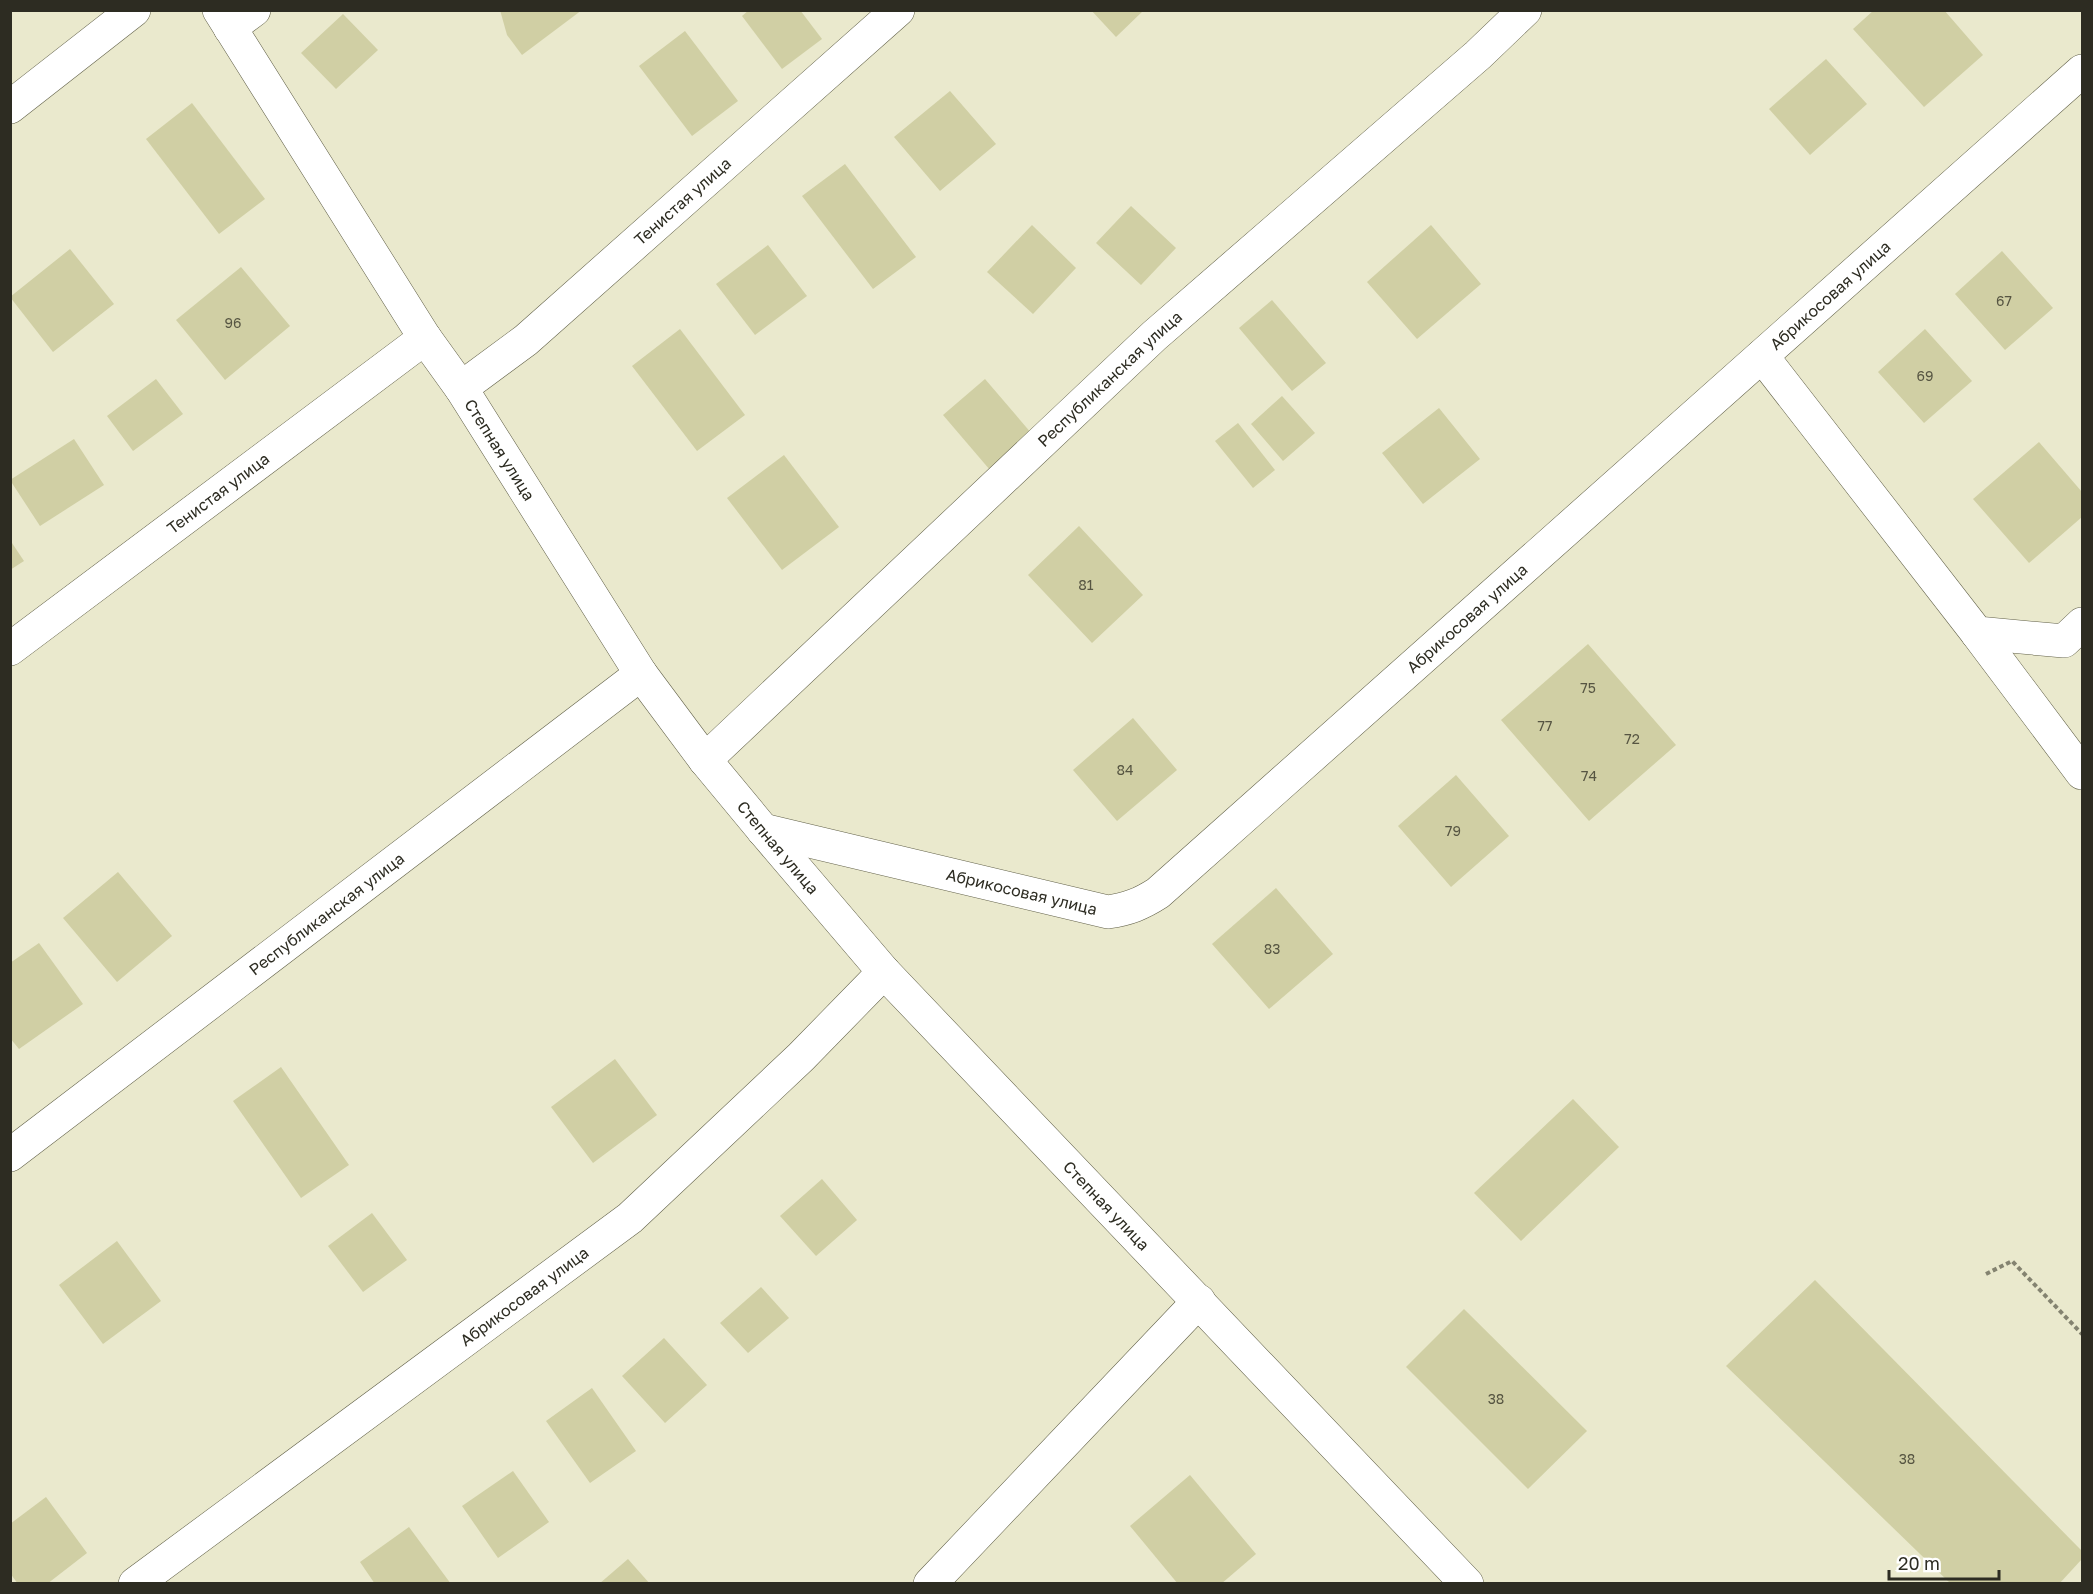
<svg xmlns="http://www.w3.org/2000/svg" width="2093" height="1594" font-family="'Golos Text',sans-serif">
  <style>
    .building { fill: #d0cfa4 }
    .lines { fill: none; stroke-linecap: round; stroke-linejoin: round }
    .minor-casing { stroke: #626149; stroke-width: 34 }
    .path { stroke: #848370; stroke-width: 4; stroke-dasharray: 4.5 3; stroke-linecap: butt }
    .minor { stroke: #fff; stroke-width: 33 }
    .labels { text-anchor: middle; stroke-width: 6; stroke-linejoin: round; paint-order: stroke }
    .number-label { font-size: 14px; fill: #565542 }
    .street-label { font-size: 16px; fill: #2d2c22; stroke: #fff }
  </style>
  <rect width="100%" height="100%" fill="#eae9cd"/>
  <g class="building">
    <polygon points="500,10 582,10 522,55 507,35"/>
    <polygon points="749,10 800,10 822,39 782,69 742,16"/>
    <polygon points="1091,10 1144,10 1116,37"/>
    <polygon points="1874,10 1944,10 1983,55 1924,107 1853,29"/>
    <polygon points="343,14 378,50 336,89 301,53"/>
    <polygon points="685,31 738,101 692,136 639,66"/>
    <polygon points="1826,59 1867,104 1810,155 1769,109"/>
    <polygon points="950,91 996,144 940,191 894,137"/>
    <polygon points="192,103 265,199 219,234 146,139"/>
    <polygon points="845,164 916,257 873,289 802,196"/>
    <polygon points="1131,206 1176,248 1141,285 1096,243"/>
    <polygon points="1032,225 1076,268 1033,314 987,272"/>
    <polygon points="1431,225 1481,284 1417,339 1367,282"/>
    <polygon points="768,245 807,296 755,335 716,284"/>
    <polygon points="70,249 114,304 53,352 10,297"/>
    <polygon points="2002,251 2053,308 2005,350 1955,294"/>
    <polygon points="241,267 290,326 225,380 176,320"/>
    <polygon points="1272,300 1326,363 1292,391 1239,328"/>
    <polygon points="680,329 745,415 697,451 632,366"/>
    <polygon points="1925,329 1972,381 1924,423 1878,372"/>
    <polygon points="156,379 183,414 133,451 107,416"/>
    <polygon points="985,379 1032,434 990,470 943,415"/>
    <polygon points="1282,396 1315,433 1283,461 1251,424"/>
    <polygon points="1439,408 1480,459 1423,504 1382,453"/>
    <polygon points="1238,423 1275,470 1253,488 1215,441"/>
    <polygon points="74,439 104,485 40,526 10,480"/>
    <polygon points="2039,442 2082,492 2082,517 2029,563 1973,499"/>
    <polygon points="784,455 839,527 782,570 727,498"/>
    <polygon points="1079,526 1143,595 1092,643 1028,575"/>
    <polygon points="10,540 24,561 10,570"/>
    <polygon points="1588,644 1676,745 1589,821 1501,720"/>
    <polygon points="1133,718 1177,770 1117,821 1073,770"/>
    <polygon points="1456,775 1509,836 1451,887 1398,826"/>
    <polygon points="118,872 172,936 117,982 63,918"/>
    <polygon points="1276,888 1333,954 1269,1009 1212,944"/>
    <polygon points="39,943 83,1004 19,1049 10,1038 10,963"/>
    <polygon points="615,1059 657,1115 593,1163 551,1107"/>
    <polygon points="281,1067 349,1165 301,1198 233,1101"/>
    <polygon points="1573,1099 1619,1147 1521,1241 1474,1193"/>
    <polygon points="822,1179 857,1220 816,1256 780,1216"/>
    <polygon points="372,1213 407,1260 363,1292 328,1246"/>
    <polygon points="117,1241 161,1301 103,1344 59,1285"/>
    <polygon points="1815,1280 2082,1551 2082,1559 2059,1584 1951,1584 1726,1366"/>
    <polygon points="761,1287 789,1318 748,1353 720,1323"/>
    <polygon points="1464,1309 1587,1431 1528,1489 1406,1367"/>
    <polygon points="664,1338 707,1385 665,1423 622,1376"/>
    <polygon points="592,1388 636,1451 590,1483 546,1421"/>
    <polygon points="513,1471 549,1522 498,1558 462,1506"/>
    <polygon points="1190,1475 1256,1554 1221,1584 1178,1584 1130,1526"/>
    <polygon points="46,1497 87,1553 47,1584 18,1584 10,1573 10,1524"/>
    <polygon points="409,1527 451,1584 375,1584 360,1562"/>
    <polygon points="628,1559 650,1584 599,1584"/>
  </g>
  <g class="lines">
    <defs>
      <g id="minor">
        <path id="s1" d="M 219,10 L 425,338 L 461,388 L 641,674 L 705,760 L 763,830 L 884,972 L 1467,1584"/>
        <polyline points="230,28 254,10"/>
        <polyline points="10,107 134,10"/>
        <polyline points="1762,356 1977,633 2064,641 2082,624"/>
        <path id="s2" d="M 461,388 L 526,340 L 898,10"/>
        <polyline points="1977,633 2082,773"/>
        <path id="s3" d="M 10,649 L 425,338"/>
        <path id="s4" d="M 705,760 L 1154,336 L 1478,55 L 1525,10"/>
        <path id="s5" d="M 763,830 L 1108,912 C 1128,909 1141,904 1158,893 L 2082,71"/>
        <path id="s6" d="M 10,1155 L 641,674"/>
        <path id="s7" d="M 135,1584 L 630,1218 L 801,1057 L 884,972"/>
        <polyline points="930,1584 1199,1301"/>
      </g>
    </defs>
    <use href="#minor" class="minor-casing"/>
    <polyline class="path" points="1986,1274 2012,1261 2082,1334"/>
    <use href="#minor" class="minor"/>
  </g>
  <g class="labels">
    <g class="number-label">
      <text x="2004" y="306">67</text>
      <text x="233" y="328">96</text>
      <text x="1925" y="381">69</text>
      <text x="1086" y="590">81</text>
      <text x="1588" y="693">75</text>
      <text x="1545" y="731">77</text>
      <text x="1632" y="744">72</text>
      <text x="1125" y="775">84</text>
      <text x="1589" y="781">74</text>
      <text x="1453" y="836">79</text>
      <text x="1272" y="954">83</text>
      <text x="1496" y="1404">38</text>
      <text x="1907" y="1464">38</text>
    </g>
    <g class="street-label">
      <text dy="6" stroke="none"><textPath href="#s2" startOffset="290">Тенистая улица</textPath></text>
      <text dy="6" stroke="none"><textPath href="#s5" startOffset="1308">Абрикосовая улица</textPath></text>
      <text dy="6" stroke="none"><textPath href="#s4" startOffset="556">Республиканская улица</textPath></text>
      <text dy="6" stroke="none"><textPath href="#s1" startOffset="522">Степная улица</textPath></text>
      <text dy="6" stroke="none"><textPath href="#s3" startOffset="260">Тенистая улица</textPath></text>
      <text dy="6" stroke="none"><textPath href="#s5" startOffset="822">Абрикосовая улица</textPath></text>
      <text dy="6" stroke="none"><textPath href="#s1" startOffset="1008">Степная улица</textPath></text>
      <text dy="6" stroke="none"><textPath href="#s5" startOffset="266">Абрикосовая улица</textPath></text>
      <text dy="6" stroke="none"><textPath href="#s6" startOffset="398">Республиканская улица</textPath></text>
      <text dy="6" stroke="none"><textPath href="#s1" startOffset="1494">Степная улица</textPath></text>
      <text dy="6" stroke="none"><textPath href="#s7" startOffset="484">Абрикосовая улица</textPath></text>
    </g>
  </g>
  <rect width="2093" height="1594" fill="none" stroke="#2d2c22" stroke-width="24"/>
  <path d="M1889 1570v9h110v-9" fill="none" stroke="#2d2c22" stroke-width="3"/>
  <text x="1898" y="1570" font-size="18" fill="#2d2c22" stroke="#ffffff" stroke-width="4.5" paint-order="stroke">20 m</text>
</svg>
